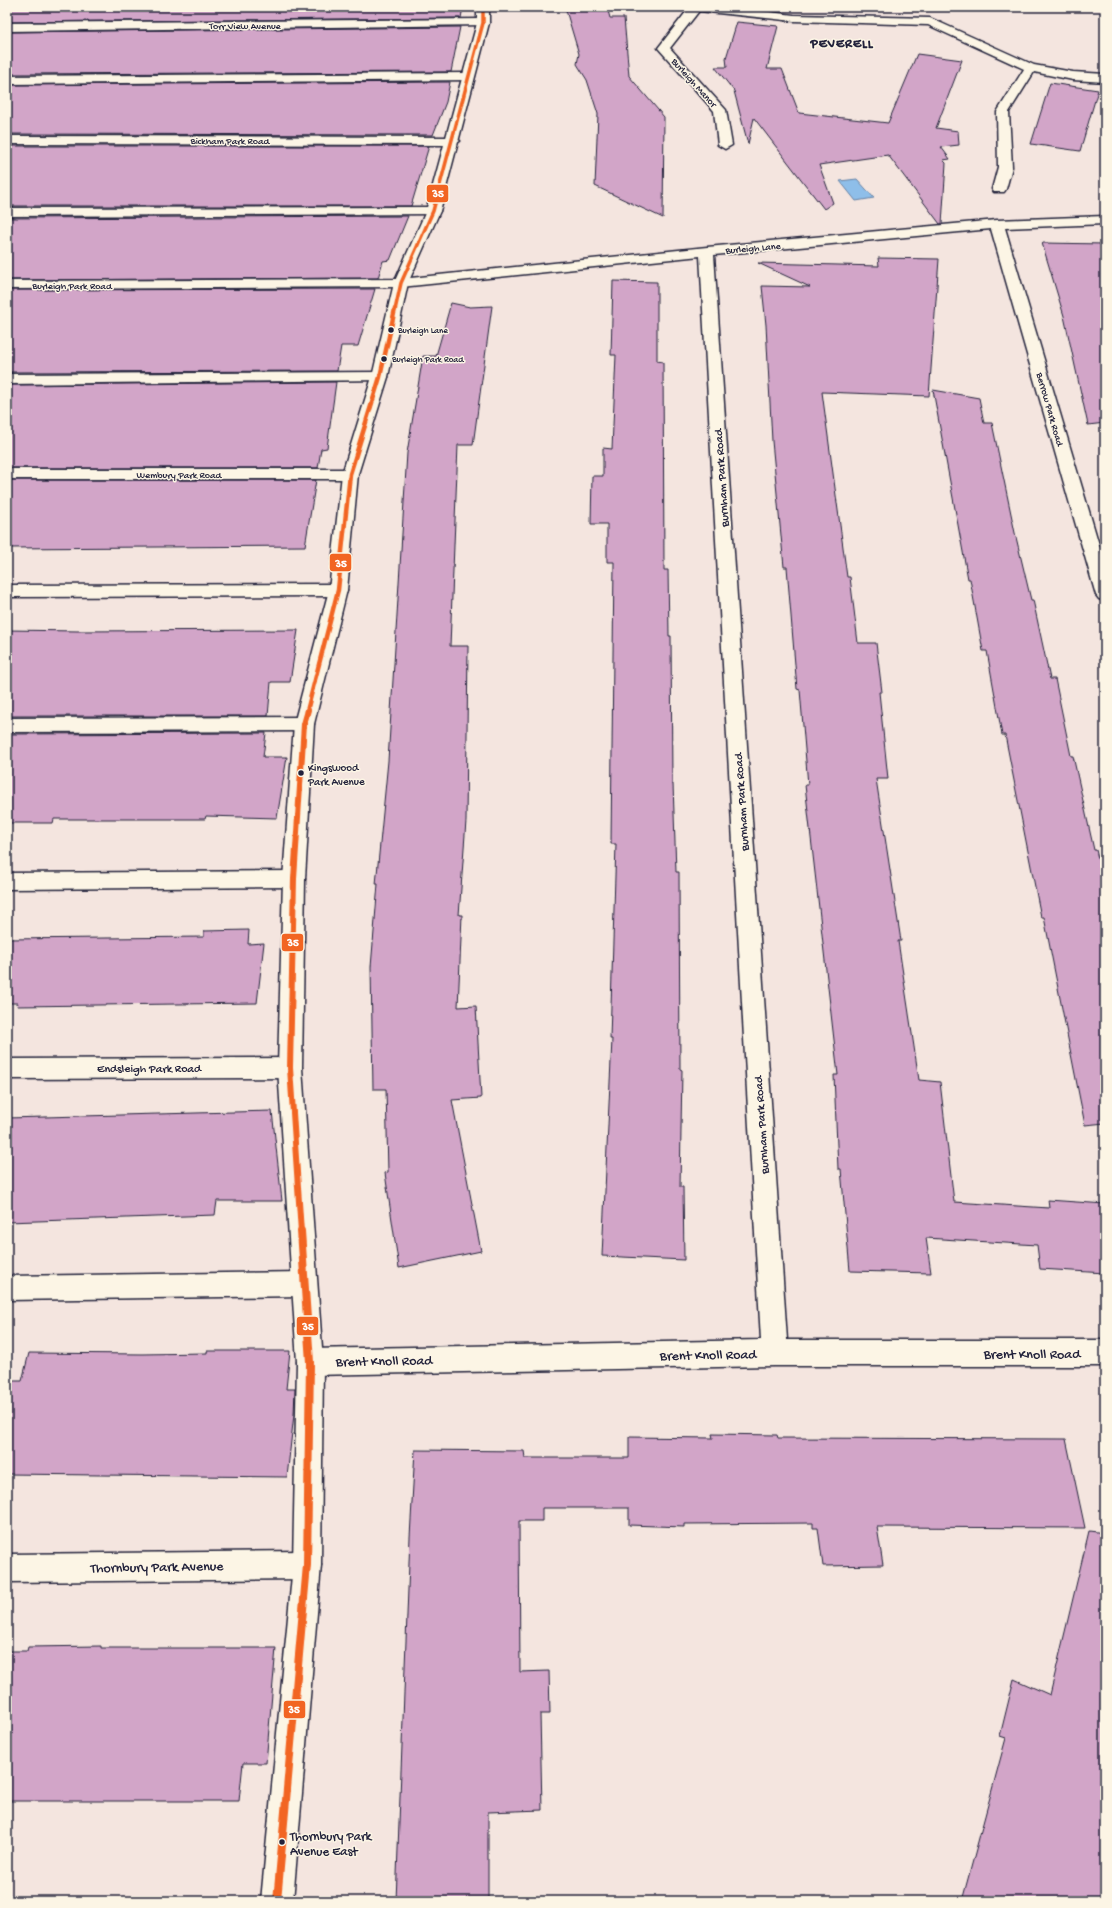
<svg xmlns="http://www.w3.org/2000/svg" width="1112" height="1908" font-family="'Gochi Hand',sans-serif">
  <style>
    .water { fill: #8ebee9; stroke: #6380a3 }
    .building { fill: #d2a5c8; stroke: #22223b }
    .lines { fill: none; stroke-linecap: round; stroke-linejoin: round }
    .service-casing { stroke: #22223b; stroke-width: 3 }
    .minor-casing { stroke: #22223b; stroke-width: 3 }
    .tertiary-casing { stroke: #22223b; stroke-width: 3 }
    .service { fill: #fcf5e5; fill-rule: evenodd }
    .minor { fill: #fcf5e5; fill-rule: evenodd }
    .tertiary { fill: #fcf5e5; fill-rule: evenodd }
    .bus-1-far3-casing { stroke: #fcf5e5; stroke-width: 5.5 }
    .bus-1-far2-casing { stroke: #fcf5e5; stroke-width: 7 }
    .bus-1-far1-casing { stroke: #fcf5e5; stroke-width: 9 }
    .bus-1-casing { stroke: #fcf5e5; stroke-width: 11 }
    .bus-1-far3 { stroke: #f26522; stroke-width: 3.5 }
    .bus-1-far2 { stroke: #f26522; stroke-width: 4.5 }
    .bus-1-far1 { stroke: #f26522; stroke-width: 6 }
    .bus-1 { stroke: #f26522; stroke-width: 8 }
    .bus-dot { fill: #22223b; stroke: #fcf5e5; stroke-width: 1.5 }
    .labels { text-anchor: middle; stroke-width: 3; stroke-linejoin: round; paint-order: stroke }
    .far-bus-label { font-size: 9px; fill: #22223b; stroke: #fcf5e5; text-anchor: start }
    .far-street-label { font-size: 10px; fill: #22223b; stroke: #fcf5e5 }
    .bus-label { font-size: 11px; fill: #22223b; stroke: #fcf5e5; text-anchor: start }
    .street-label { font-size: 12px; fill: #22223b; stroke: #fcf5e5 }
    .far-district-label { font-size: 13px; font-weight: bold; letter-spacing: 1px; fill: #22223b; stroke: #fcf5e5 }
    .near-bus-label { font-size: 13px; fill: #22223b; stroke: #fcf5e5; text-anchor: start }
    .near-street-label { font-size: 14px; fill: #22223b; stroke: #fcf5e5 }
    .line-badge { stroke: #fcf5e5; stroke-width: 1.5 }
    .badge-label { font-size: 11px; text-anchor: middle; font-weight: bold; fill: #fff }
  </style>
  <rect width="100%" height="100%" fill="#f4e5df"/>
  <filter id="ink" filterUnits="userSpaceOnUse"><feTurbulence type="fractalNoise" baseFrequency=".025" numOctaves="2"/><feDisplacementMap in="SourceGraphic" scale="8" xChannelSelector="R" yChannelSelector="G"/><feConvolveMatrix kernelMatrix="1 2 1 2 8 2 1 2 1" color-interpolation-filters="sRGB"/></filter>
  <g filter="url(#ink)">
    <polygon class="water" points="857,179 874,198 856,201 840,181"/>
    <g class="building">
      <polygon points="7,7 463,7 461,18 7,22"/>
      <polygon points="565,7 607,7 610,18 624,18 629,76 664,117 663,218 595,186 598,114 587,80 577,64 579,54"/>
      <polygon points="737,22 778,26 767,69 782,69 799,113 888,123 917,54 962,60 936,128 958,131 959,145 941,147 950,159 943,160 946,163 942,224 940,224 888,155 819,165 833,203 824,209 754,118 748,144 734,91 715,67 727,67 726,58"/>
      <polygon points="460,27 451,72 7,74 7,32"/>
      <polygon points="450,82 446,102 433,135 7,134 7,85"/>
      <polygon points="1050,83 1098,90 1080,151 1031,144"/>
      <polygon points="7,146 429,146 411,206 7,206"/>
      <polygon points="408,216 390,260 383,261 378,278 7,280 7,218"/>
      <polygon points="1042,243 1105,244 1105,423 1088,425 1064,316"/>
      <polygon points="878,258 939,259 929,396 822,392 847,577 850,577 858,643 876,643 882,692 879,692 888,779 876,779 901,941 898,941 919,1080 940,1082 954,1202 1049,1208 1048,1200 1105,1204 1105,1273 1040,1269 1037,1245 926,1238 931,1273 850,1271 841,1169 838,1169 834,1075 838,1075 805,785 808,785 800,690 797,689 787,567 784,567 772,441 766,325 762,286 810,287 758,263 879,266"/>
      <polygon points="613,281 657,282 657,361 663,362 664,570 668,570 669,636 671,636 672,784 673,784 676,872 679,872 680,1069 682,1070 680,1187 683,1187 684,1260 602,1256 612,1039 610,1039 616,844 611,844 614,562 607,562 607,524 591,524 592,476 603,476 603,448 612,449 616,355 611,355"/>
      <polygon points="375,289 358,346 341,346 337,371 7,372 7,290"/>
      <polygon points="451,303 470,307 492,306 473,445 458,445 450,646 468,646 466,821 459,915 462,915 458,1007 476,1006 481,1098 452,1100 481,1251 399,1268 385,1173 388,1172 386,1089 373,1089 371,967 378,884 376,884 379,854 388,761 407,453 423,356 436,356"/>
      <polygon points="336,382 327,448 321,449 318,468 7,468 7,385"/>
      <polygon points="933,390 979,398 984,423 992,423 1015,533 1031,600 1033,600 1050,679 1055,679 1071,756 1073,756 1094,850 1096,850 1105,888 1105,1123 1085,1125 1044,917 1041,917 1005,735 1002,735 987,651 983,651 970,579 968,579"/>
      <polygon points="7,480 316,480 305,546 7,548"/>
      <polygon points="7,630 78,631 298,630 290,682 271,682 268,716 7,716"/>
      <polygon points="266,733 263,757 287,757 277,818 206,816 205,819 54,819 53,823 7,823 7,734"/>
      <polygon points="249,930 248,944 264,943 257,1003 17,1006 18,1003 7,1003 7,939 204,937 204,931"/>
      <polygon points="272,1111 282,1201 217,1201 215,1215 7,1222 7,1118"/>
      <polygon points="207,1351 290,1351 286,1389 295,1389 294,1414 287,1477 7,1474 7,1381 22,1381 29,1353 142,1354 207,1353"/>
      <polygon points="712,1434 777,1435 778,1438 1066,1439 1085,1528 877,1527 883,1565 823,1566 818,1528 813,1528 813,1523 684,1524 684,1527 629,1525 629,1508 542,1508 542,1521 519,1521 520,1672 549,1671 550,1714 540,1714 542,1810 488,1812 488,1901 396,1901 410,1537 415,1450 524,1451 525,1458 629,1458 629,1437 713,1438"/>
      <polygon points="1089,1531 1105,1533 1105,1901 962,1901 1006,1738 1000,1736 1014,1679 1050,1695"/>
      <polygon points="101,1646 101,1648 276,1648 266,1763 243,1763 239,1801 7,1801 7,1651 27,1651 28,1647"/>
    </g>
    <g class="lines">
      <defs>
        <g id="service">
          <polygon points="468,73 472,74 474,77 472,80 7,84 7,76"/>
          <polygon points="433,207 438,208 440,211 438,214 7,216 7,208"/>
          <polygon points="380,372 386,374 388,377 386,380 7,384 7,374"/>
          <polygon points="338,584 344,586 347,590 344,594 338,596 7,597 7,585"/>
          <polygon points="294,871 301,873 305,879 301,885 294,887 7,889 7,873"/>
          <polygon points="304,1272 313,1275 317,1284 313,1293 304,1296 7,1300 7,1276"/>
        </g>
        <g id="minor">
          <polygon points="690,7 727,7 794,15 930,18 1034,65 1073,72 1105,74 1105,82 1073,80 1034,72 1009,112 1012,167 1006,189 1004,192 994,192 992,189 998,167 997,112 1024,69 928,25 794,21 699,11 670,48 726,110 732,145 725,149 718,145 714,111 658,48"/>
          <polygon points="483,19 487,21 489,23 487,25 7,31 7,23"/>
          <polygon points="7,136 453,137 460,141 453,145 7,144"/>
          <polygon points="1105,216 1105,224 1005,228 1105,565 1105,601 1099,599 1096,595 991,229 714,255 787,1340 1105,1340 1105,1366 775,1366 310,1375 301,1371 297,1362 301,1353 310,1349 761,1340 700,256 401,287 7,289 7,281 401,279 707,247 997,220"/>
          <polygon points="7,469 350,469 356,470 358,474 356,478 350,479 7,479"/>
          <polygon points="304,717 311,719 314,724 311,729 304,731 7,732 7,718"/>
          <polygon points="290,1058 298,1061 302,1068 298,1075 290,1078 7,1079 7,1059"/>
          <polygon points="307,1551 317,1555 321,1565 317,1575 307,1579 7,1582 7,1554"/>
        </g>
        <polygon id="tertiary" points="477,7 489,7 489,23 440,211 408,283 388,377 358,474 347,590 314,724 305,879 302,1068 323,1362 321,1565 293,1901 261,1901 293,1565 297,1362 278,1068 283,879 294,724 329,590 342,474 372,377 394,283 426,211 477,23"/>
      </defs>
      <use href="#service" class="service-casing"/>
      <use href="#minor" class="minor-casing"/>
      <use href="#tertiary" class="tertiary-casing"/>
      <use href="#service" class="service"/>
      <use href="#minor" class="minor"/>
      <use href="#tertiary" class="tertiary"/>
      <defs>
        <polyline id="bus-1-far3" points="395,310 401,283 433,211 483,23 483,7"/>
        <polyline id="bus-1-far2" points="307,711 338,590 350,474 380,377 395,309"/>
        <polyline id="bus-1-far1" points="301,1232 290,1068 294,879 304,724 308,710"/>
        <polyline id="bus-1" points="277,1901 307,1565 310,1362 301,1231"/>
      </defs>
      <use href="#bus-1-far3" class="bus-1-far3-casing"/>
      <use href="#bus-1-far2" class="bus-1-far2-casing"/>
      <use href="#bus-1-far1" class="bus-1-far1-casing"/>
      <use href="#bus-1" class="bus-1-casing"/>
      <use href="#bus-1-far3" class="bus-1-far3"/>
      <use href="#bus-1-far2" class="bus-1-far2"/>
      <use href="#bus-1-far1" class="bus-1-far1"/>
      <use href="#bus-1" class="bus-1"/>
    </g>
  </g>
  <g class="bus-dot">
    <circle cx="391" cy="330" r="3.5"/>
    <circle cx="384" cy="359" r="3.5"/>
    <circle cx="301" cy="773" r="3.5"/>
    <circle cx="282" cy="1842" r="3.5"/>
  </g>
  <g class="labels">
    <g class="far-bus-label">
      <text x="398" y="333">Burleigh Lane</text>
      <text x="392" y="362">Burleigh Park Road</text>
    </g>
    <g class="far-street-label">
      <text x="245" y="29">Torr View Avenue</text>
      <text transform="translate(695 82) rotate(48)" y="4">Burleigh Manor</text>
      <text x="230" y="144">Bickham Park Road</text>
      <text transform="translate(753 247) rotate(-5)" y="4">Burleigh Lane</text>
      <text x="72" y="289">Burleigh Park Road</text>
      <text transform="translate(1051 409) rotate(74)" y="4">Berrow Park Road</text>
      <text x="179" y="478">Wembury Park Road</text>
    </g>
    <g class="bus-label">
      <text x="308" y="771">Kingswood<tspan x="308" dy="14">Park Avenue</tspan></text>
    </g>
    <g class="street-label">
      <text transform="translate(721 478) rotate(-94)" y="4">Burnham Park Road</text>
      <text transform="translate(741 802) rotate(-94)" y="4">Burnham Park Road</text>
      <text x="149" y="1072">Endsleigh Park Road</text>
      <text transform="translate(761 1125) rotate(-94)" y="4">Burnham Park Road</text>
    </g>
    <g class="far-district-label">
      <text x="842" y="47">PEVERELL</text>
    </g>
    <g class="near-bus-label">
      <text x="290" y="1840">Thornbury Park<tspan x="290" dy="15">Avenue East</tspan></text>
    </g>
    <g class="near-street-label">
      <text x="1032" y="1358">Brent Knoll Road</text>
      <text transform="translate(708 1354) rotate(-1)" y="5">Brent Knoll Road</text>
      <text transform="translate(384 1360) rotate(-1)" y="5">Brent Knoll Road</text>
      <text transform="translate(157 1566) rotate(-1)" y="5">Thornbury Park Avenue</text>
    </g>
  </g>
  <g class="line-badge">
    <rect x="426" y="184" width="23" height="19" rx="4" fill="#f26522"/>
    <rect x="329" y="553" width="23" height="19" rx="4" fill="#f26522"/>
    <rect x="281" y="933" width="23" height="19" rx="4" fill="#f26522"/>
    <rect x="296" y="1316" width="23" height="20" rx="4" fill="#f26522"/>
    <rect x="283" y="1700" width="23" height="19" rx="4" fill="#f26522"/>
  </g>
  <g class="badge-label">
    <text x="438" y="197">35</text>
    <text x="341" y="567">35</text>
    <text x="293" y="946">35</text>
    <text x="308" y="1330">35</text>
    <text x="294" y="1713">35</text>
  </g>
  <rect width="1112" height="1908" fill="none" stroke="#fcf5e5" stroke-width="24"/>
  <rect x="12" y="12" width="1088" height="1884" fill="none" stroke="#22223b" stroke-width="1.5" filter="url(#ink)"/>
</svg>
